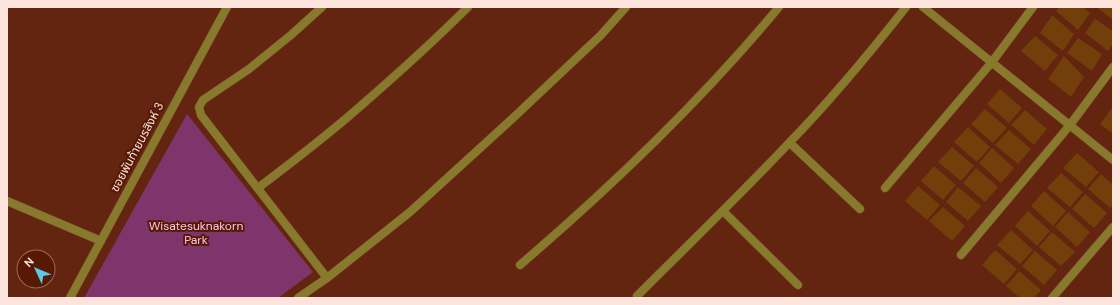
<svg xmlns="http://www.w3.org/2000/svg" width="1120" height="305" font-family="'DM Sans','Noto Sans Thai',sans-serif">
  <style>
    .green { fill: #7e356b }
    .building { fill: #723e09 }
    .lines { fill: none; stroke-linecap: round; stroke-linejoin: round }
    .service-casing { stroke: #7b4330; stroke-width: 9 }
    .minor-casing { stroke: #7b4330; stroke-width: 9 }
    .tertiary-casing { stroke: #7b4330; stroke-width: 9 }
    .service { stroke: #887a2c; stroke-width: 8 }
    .minor { stroke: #887a2c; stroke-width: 8 }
    .tertiary { stroke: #887a2c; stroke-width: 8 }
    .labels { text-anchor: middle; stroke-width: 4; stroke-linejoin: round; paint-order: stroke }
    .street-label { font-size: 12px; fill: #fce3dc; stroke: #571903 }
    .park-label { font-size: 12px; fill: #fac5e9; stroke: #571903 }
  </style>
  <rect width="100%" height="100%" fill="#63250f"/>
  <polygon class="green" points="187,114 313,272 278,298 84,298"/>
  <g class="building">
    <polygon points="1059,7 1083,7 1090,13 1078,30 1056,11"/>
    <polygon points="1096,7 1113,7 1113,20"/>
    <polygon points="1052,15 1074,34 1063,51 1040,33"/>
    <polygon points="1095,19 1113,31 1113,44 1108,51 1085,33"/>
    <polygon points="1035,36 1058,55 1045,71 1021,51"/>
    <polygon points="1078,38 1102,54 1092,71 1067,53"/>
    <polygon points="1064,56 1084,77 1071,97 1048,79"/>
    <polygon points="1000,89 1022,108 1009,123 987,104"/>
    <polygon points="1112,108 1113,109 1113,134 1100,124"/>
    <polygon points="985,109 1007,128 993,143 971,124"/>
    <polygon points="1025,110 1047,129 1034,145 1011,125"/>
    <polygon points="968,127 990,147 977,162 954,142"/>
    <polygon points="1009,130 1031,149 1018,164 995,145"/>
    <polygon points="952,147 974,166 961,181 938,162"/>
    <polygon points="992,148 1014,168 1001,183 979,163"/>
    <polygon points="1077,153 1099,172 1086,187 1063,168"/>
    <polygon points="934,166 956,185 943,200 921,181"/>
    <polygon points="976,168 998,187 985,202 963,183"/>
    <polygon points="1061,173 1083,192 1070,207 1047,188"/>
    <polygon points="1101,174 1113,185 1113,205 1110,208 1088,189"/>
    <polygon points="918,186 940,205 927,220 905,201"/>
    <polygon points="958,187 981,206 968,221 946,202"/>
    <polygon points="1044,191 1066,211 1053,226 1031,206"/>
    <polygon points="1085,194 1107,213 1094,228 1072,209"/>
    <polygon points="943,207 965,226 952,241 929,221"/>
    <polygon points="1028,211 1050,231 1037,246 1015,226"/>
    <polygon points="1068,212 1090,232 1077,247 1055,227"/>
    <polygon points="1011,230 1033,250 1020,264 997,245"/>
    <polygon points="1052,232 1075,252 1061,266 1039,247"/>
    <polygon points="995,250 1017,269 1004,284 982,265"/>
    <polygon points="1035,251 1057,270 1044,285 1022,266"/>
    <polygon points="1019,271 1041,290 1034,298 1020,298 1006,286"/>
  </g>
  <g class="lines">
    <defs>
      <polyline id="service" points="7,201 101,241"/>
      <g id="minor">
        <polyline points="322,7 291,35 249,69 203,100 199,107 201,115 327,278"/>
        <polyline points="923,7 1113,160"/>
        <polyline points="790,143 860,209"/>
        <path d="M 258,188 C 291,163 324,138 356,110 C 394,77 432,43 468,7"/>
        <polyline points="885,188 992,62 1033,7"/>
        <polyline points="723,211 798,285"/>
        <polyline points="961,255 1070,125 1113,67"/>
        <path d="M 520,265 C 612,186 701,101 779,7"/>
        <path d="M 637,296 C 688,245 740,195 789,143 C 831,100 869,54 906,7"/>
        <polyline points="298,298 327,278 410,212 513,118 601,35 626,7"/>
        <polyline points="1052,298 1113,227"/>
      </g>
      <polyline id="tertiary" points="70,298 227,7"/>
    </defs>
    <use href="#service" class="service-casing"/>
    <use href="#minor" class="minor-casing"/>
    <use href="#tertiary" class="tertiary-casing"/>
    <use href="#service" class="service"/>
    <use href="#minor" class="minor"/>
    <use href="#tertiary" class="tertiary"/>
  </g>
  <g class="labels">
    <g class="street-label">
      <text transform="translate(137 147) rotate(-62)" y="4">ซอยพันท้ายนรสิงห์ 3</text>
    </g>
    <g class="park-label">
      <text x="196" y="230">Wisatesuknakorn<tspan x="196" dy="14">Park</tspan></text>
    </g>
  </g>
  <rect width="1120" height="305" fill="none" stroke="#fce3dc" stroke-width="16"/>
  <g transform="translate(36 269) rotate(314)"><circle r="19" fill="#571903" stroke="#996a5a"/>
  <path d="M0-3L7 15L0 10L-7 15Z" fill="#5ac8e6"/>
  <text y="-6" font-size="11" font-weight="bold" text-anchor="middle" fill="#fce3dc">N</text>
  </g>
</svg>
